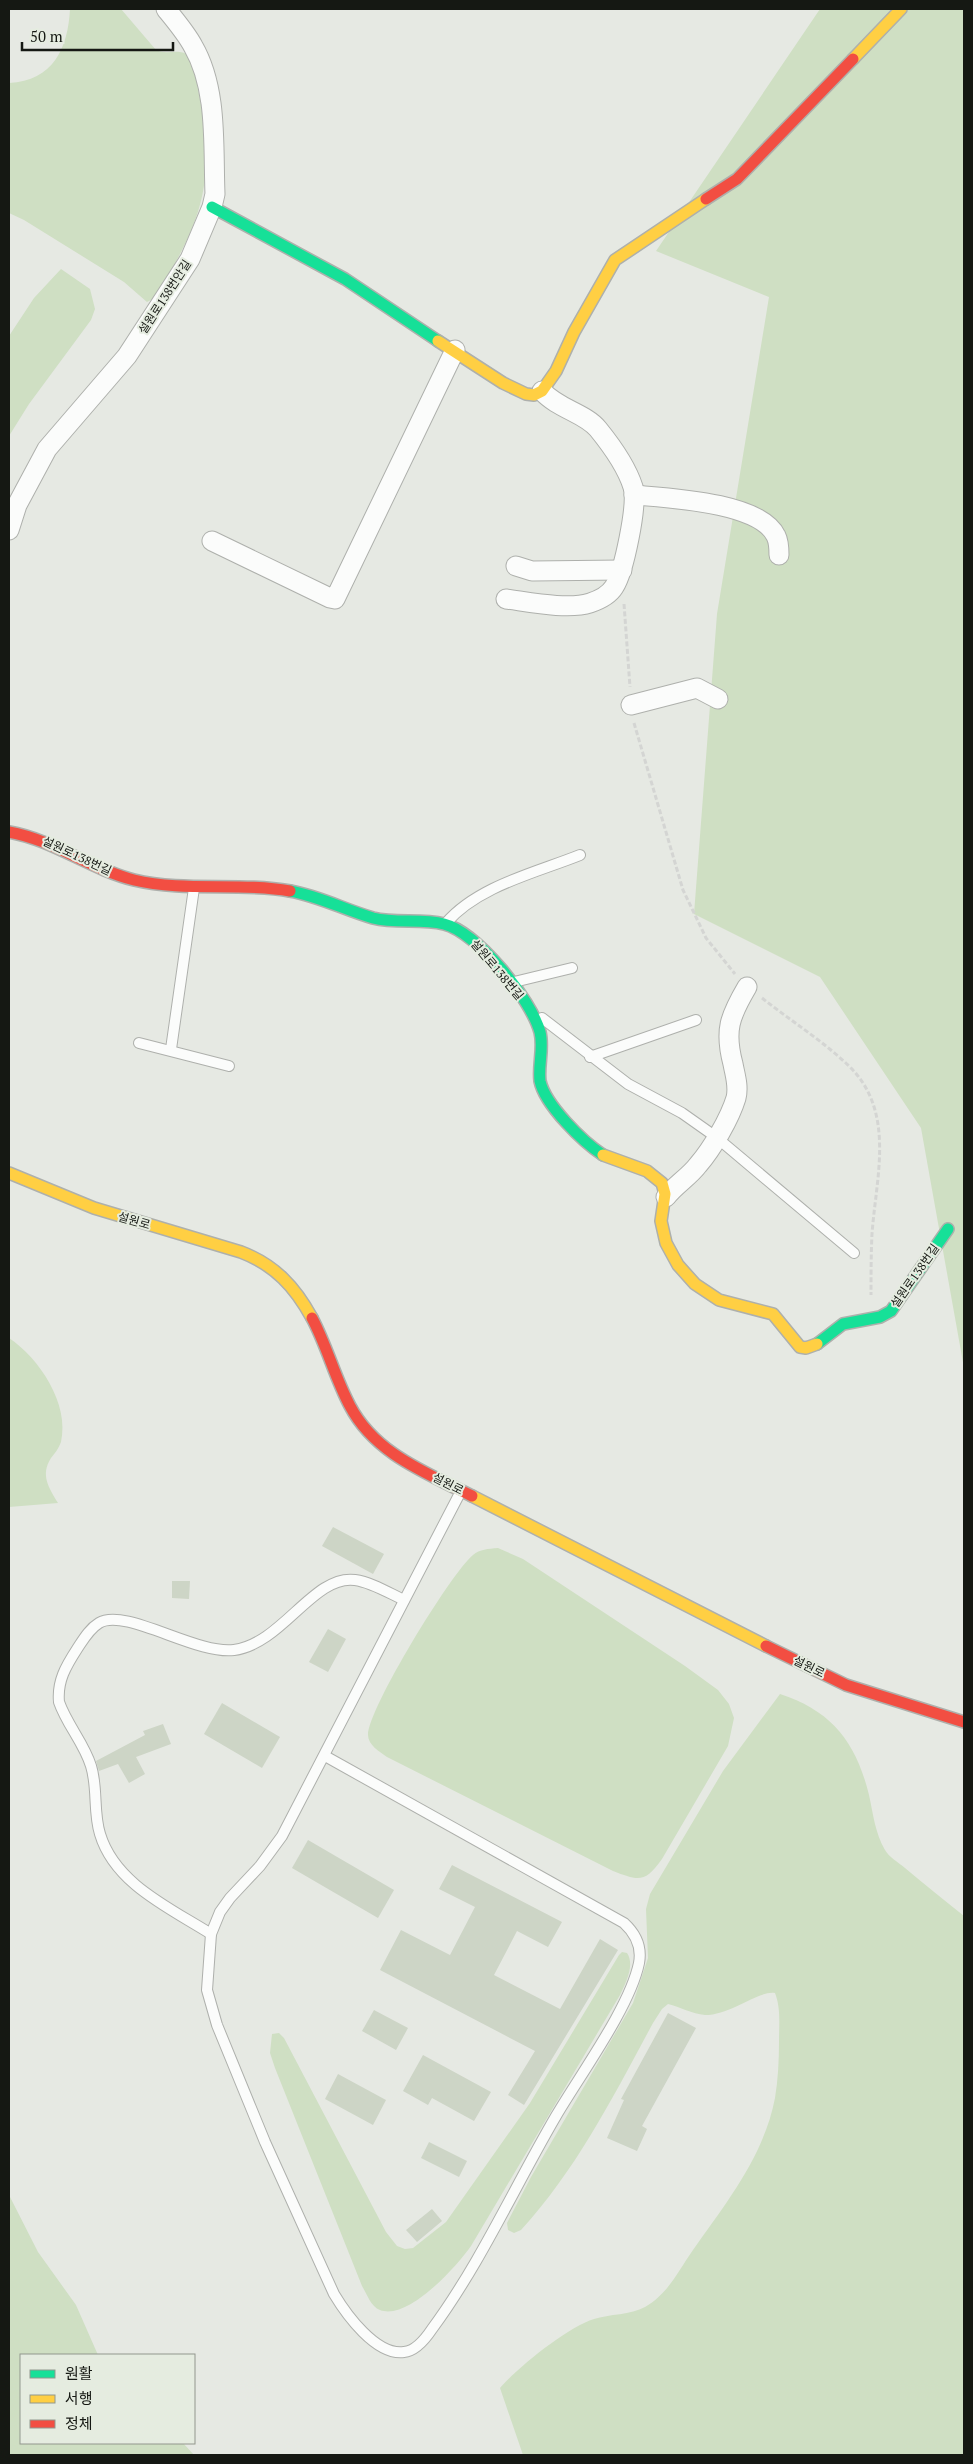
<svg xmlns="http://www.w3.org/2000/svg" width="973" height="2464" font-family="'PT Serif','Noto Sans KR',serif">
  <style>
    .green { fill: #cfdfc3 }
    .building { fill: #cdd5c6 }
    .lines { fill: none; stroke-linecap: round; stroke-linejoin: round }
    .lane-casing { stroke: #aeb0ac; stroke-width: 12 }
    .street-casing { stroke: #aeb0ac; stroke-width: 21 }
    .fast-casing { stroke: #aeb0ac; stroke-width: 14 }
    .slow-casing { stroke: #aeb0ac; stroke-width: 14 }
    .jam-casing { stroke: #aeb0ac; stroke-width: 14 }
    .path { stroke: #d4d5d3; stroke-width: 3; stroke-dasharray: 5 2.5; stroke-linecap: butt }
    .lane { stroke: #fbfcfb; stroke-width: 10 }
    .street { stroke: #fbfcfb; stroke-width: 19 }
    .fast { stroke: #16e098; stroke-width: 11 }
    .slow { stroke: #ffcf43; stroke-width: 11 }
    .jam { stroke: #f24e42; stroke-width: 11 }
    .labels { text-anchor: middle; stroke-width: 4; stroke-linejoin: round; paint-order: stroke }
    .street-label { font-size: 12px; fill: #151813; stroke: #e5ece0 }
  </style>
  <rect width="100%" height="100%" fill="#e6e9e3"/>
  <g class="green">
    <path d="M 70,9 L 121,9 L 156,50 C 166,55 177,49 186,54 C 195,59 197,80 198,89 C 213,165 209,206 170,272 C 164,282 158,298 147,302 L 124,282 L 24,220 L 9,213 L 9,83 C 53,81 68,48 70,9 Z"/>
    <polygon points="820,9 964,9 964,1368 921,1128 820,977 694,914 717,614 769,297 656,251"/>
    <polygon points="61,269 90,289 95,309 91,320 29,404 9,436 9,336 34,298"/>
    <path d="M 9,1338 C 39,1358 70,1404 61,1442 C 59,1448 55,1453 51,1458 C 40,1475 49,1488 58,1503 L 9,1507 Z"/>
    <path d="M 498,1548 L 523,1559 L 685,1666 L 718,1690 L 729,1704 L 734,1718 L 728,1746 L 662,1859 C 645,1883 639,1881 613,1871 L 387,1757 C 380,1752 368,1745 368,1735 C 368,1709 451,1573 473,1555 C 480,1549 488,1549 498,1548 Z"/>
    <path d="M 780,1694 C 832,1711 856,1742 869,1795 C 873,1813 875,1833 885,1850 C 889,1857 898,1862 905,1868 C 924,1884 944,1900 964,1916 L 964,2455 L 523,2455 L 500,2388 C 518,2367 568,2327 594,2319 C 609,2314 631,2315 645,2307 C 669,2293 678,2271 693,2250 C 726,2203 764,2156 775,2098 C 778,2080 779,2060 779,2042 C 779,2025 781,2008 775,1993 C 759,1990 731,2015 705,2015 C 692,2014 680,2007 668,2004 L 662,2009 L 653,2023 C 614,2095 577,2169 521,2230 L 514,2233 L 508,2230 L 507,2223 L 531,2177 L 633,2003 L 648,1958 L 646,1909 L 650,1894 L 723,1771 Z"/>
    <path d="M 622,1952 L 627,1953 C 635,1965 626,1982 620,1995 L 471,2246 C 457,2266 408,2321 380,2310 C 371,2307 367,2294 362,2286 L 275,2068 L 270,2053 L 272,2034 L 279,2033 L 284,2038 L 386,2232 L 397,2246 L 405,2249 L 413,2248 L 446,2222 L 530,2103 L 619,1955 Z"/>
    <polygon points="9,2195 38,2252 76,2305 98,2355 21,2355 21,2443 183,2443 194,2455 9,2455"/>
  </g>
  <g class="building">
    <polygon points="333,1527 384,1554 373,1574 322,1546"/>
    <polygon points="172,1581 190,1581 189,1599 172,1598"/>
    <polygon points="328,1629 346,1639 328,1672 309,1662"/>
    <polygon points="222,1703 280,1737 262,1768 204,1734"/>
    <polygon points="163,1724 171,1744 136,1757 145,1774 129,1783 118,1764 99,1771 96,1761 145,1735 143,1731"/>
    <polygon points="308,1840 394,1890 378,1918 292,1868"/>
    <polygon points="452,1865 562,1922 548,1947 517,1931 494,1975 560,2009 600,1939 618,1950 524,2105 508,2095 535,2051 380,1970 401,1930 450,1955 475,1907 439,1889"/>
    <polygon points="374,2010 408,2028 396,2050 362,2031"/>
    <polygon points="668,2013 696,2028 642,2126 647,2129 637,2151 607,2138 624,2100 621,2099"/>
    <polygon points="423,2055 491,2092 474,2121 432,2098 428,2105 403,2091"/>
    <polygon points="338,2074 386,2100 373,2125 325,2099"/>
    <polygon points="429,2142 467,2161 459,2177 421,2158"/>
    <polygon points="432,2209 442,2221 417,2242 406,2230"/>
  </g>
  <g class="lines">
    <defs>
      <g id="lane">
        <path d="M 446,923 C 478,886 535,873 580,855"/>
        <polyline points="514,982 572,968"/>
        <polyline points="542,1018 628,1084 682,1113 716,1137 854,1253"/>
        <polyline points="139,1043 229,1066"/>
        <polyline points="171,1049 194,888"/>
        <polyline points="590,1057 696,1020"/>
        <path d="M 325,1756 L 624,1923 C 636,1934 642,1947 639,1963 C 630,2007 580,2075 556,2116 C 515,2186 480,2264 432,2329 C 426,2338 416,2351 404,2352 C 376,2356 346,2314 334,2294 L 265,2142 L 217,2025 L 207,1990 L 211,1934 L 220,1912 L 230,1898 L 260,1866 L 282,1836 L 461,1491"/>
        <path d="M 211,1934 C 170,1908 115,1884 100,1834 C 93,1812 98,1788 91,1766 C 84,1743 67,1725 59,1702 C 57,1681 66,1666 77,1649 C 83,1640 89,1629 99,1623 C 125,1607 196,1655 234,1650 C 282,1644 314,1574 355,1580 C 371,1582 389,1593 404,1600"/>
      </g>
      <g id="street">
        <path d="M 634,495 C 668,498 760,502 776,536 C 779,542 779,549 779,555"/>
        <path d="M 9,530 L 17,505 L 47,449 L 127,356 L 190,259 L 212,207 L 215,194 C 213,146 218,89 193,46 C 186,33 175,20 166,9"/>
        <polyline points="212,541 330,598 335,599 455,350"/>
        <polyline points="516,566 532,571 622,570"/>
        <path d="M 506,599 C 529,602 568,610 590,603 C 599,600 609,595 614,587 C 624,572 638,504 633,487 C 627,468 611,445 598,429 C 585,413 558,409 542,391"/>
        <polyline points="631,705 697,688 718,699"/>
        <path d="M 666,1197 C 675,1185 689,1177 698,1165 C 712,1149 730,1118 736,1098 C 739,1086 735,1075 733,1064 C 724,1030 730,1016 747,987"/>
      </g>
      <g id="fast">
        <polyline points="212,207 345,279 438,341"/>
        <path d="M 290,891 C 319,896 345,910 373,918 C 396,924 421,918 444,924 C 477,932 531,999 540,1032 C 544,1048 538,1065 540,1081 C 545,1105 583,1142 603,1155"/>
        <polyline points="817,1344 843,1324 880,1317 891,1311 948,1229"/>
      </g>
      <g id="slow">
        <polyline points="853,59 901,9"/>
        <polyline points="438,341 503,383 526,394 534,395 542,391 556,371 574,332 615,260 706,199"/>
        <polyline points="603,1155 647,1171 662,1183 665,1194 661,1221 666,1243 678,1265 695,1284 719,1300 773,1314 800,1347 806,1348 817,1344"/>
        <path d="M 9,1173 L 94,1208 L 241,1252 C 275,1265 295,1287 312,1318"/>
        <polyline points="472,1496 766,1646"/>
      </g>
      <g id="jam">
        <polyline points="706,199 737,179 853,59"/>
        <path d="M 9,832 C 54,840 90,869 134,880 C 185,892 239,882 290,891"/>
        <path d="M 312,1318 C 327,1346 335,1378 350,1406 C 375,1454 427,1473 472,1496"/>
        <polyline points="766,1646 846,1685 964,1722"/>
      </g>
    </defs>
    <use href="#lane" class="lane-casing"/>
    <use href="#street" class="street-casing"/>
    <use href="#fast" class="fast-casing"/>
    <use href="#slow" class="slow-casing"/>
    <use href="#jam" class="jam-casing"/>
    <g class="path">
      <polyline points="624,604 630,687"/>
      <polyline points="634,723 683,890 706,938 735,974"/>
      <path d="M 762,998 C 791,1021 823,1041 849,1066 C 896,1112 876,1177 872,1234 C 871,1254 871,1275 871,1295"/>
    </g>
    <use href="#lane" class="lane"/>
    <use href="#street" class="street"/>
    <use href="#fast" class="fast"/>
    <use href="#slow" class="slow"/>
    <use href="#jam" class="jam"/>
  </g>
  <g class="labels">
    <g class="street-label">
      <text transform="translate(165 297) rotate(-57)" y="4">설원로138번안길</text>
      <text transform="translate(77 856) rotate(25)" y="4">설원로138번길</text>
      <text transform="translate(497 970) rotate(50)" y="4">설원로138번길</text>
      <text transform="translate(134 1221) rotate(16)" y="4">설원로</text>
      <text transform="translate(915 1276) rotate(-55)" y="4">설원로138번길</text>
      <text transform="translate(448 1484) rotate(27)" y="4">설원로</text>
      <text transform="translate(809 1667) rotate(26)" y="4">설원로</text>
    </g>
  </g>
  <rect width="973" height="2464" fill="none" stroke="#151813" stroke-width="20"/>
  <rect x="20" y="2354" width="175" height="90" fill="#e5ece0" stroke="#92978e"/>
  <rect x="30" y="2370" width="25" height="8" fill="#16e098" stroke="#92978e"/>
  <text x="65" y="2379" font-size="15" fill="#151813">원활</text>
  <rect x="30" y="2395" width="25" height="8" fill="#ffcf43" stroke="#92978e"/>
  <text x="65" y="2404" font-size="15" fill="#151813">서행</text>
  <rect x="30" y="2420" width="25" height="8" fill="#f24e42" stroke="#92978e"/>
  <text x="65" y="2429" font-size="15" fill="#151813">정체</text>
  <path d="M22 42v8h151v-8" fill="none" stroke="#151813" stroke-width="2.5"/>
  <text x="30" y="42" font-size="15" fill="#151813" stroke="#e5ece0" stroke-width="4" paint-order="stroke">50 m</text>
</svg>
